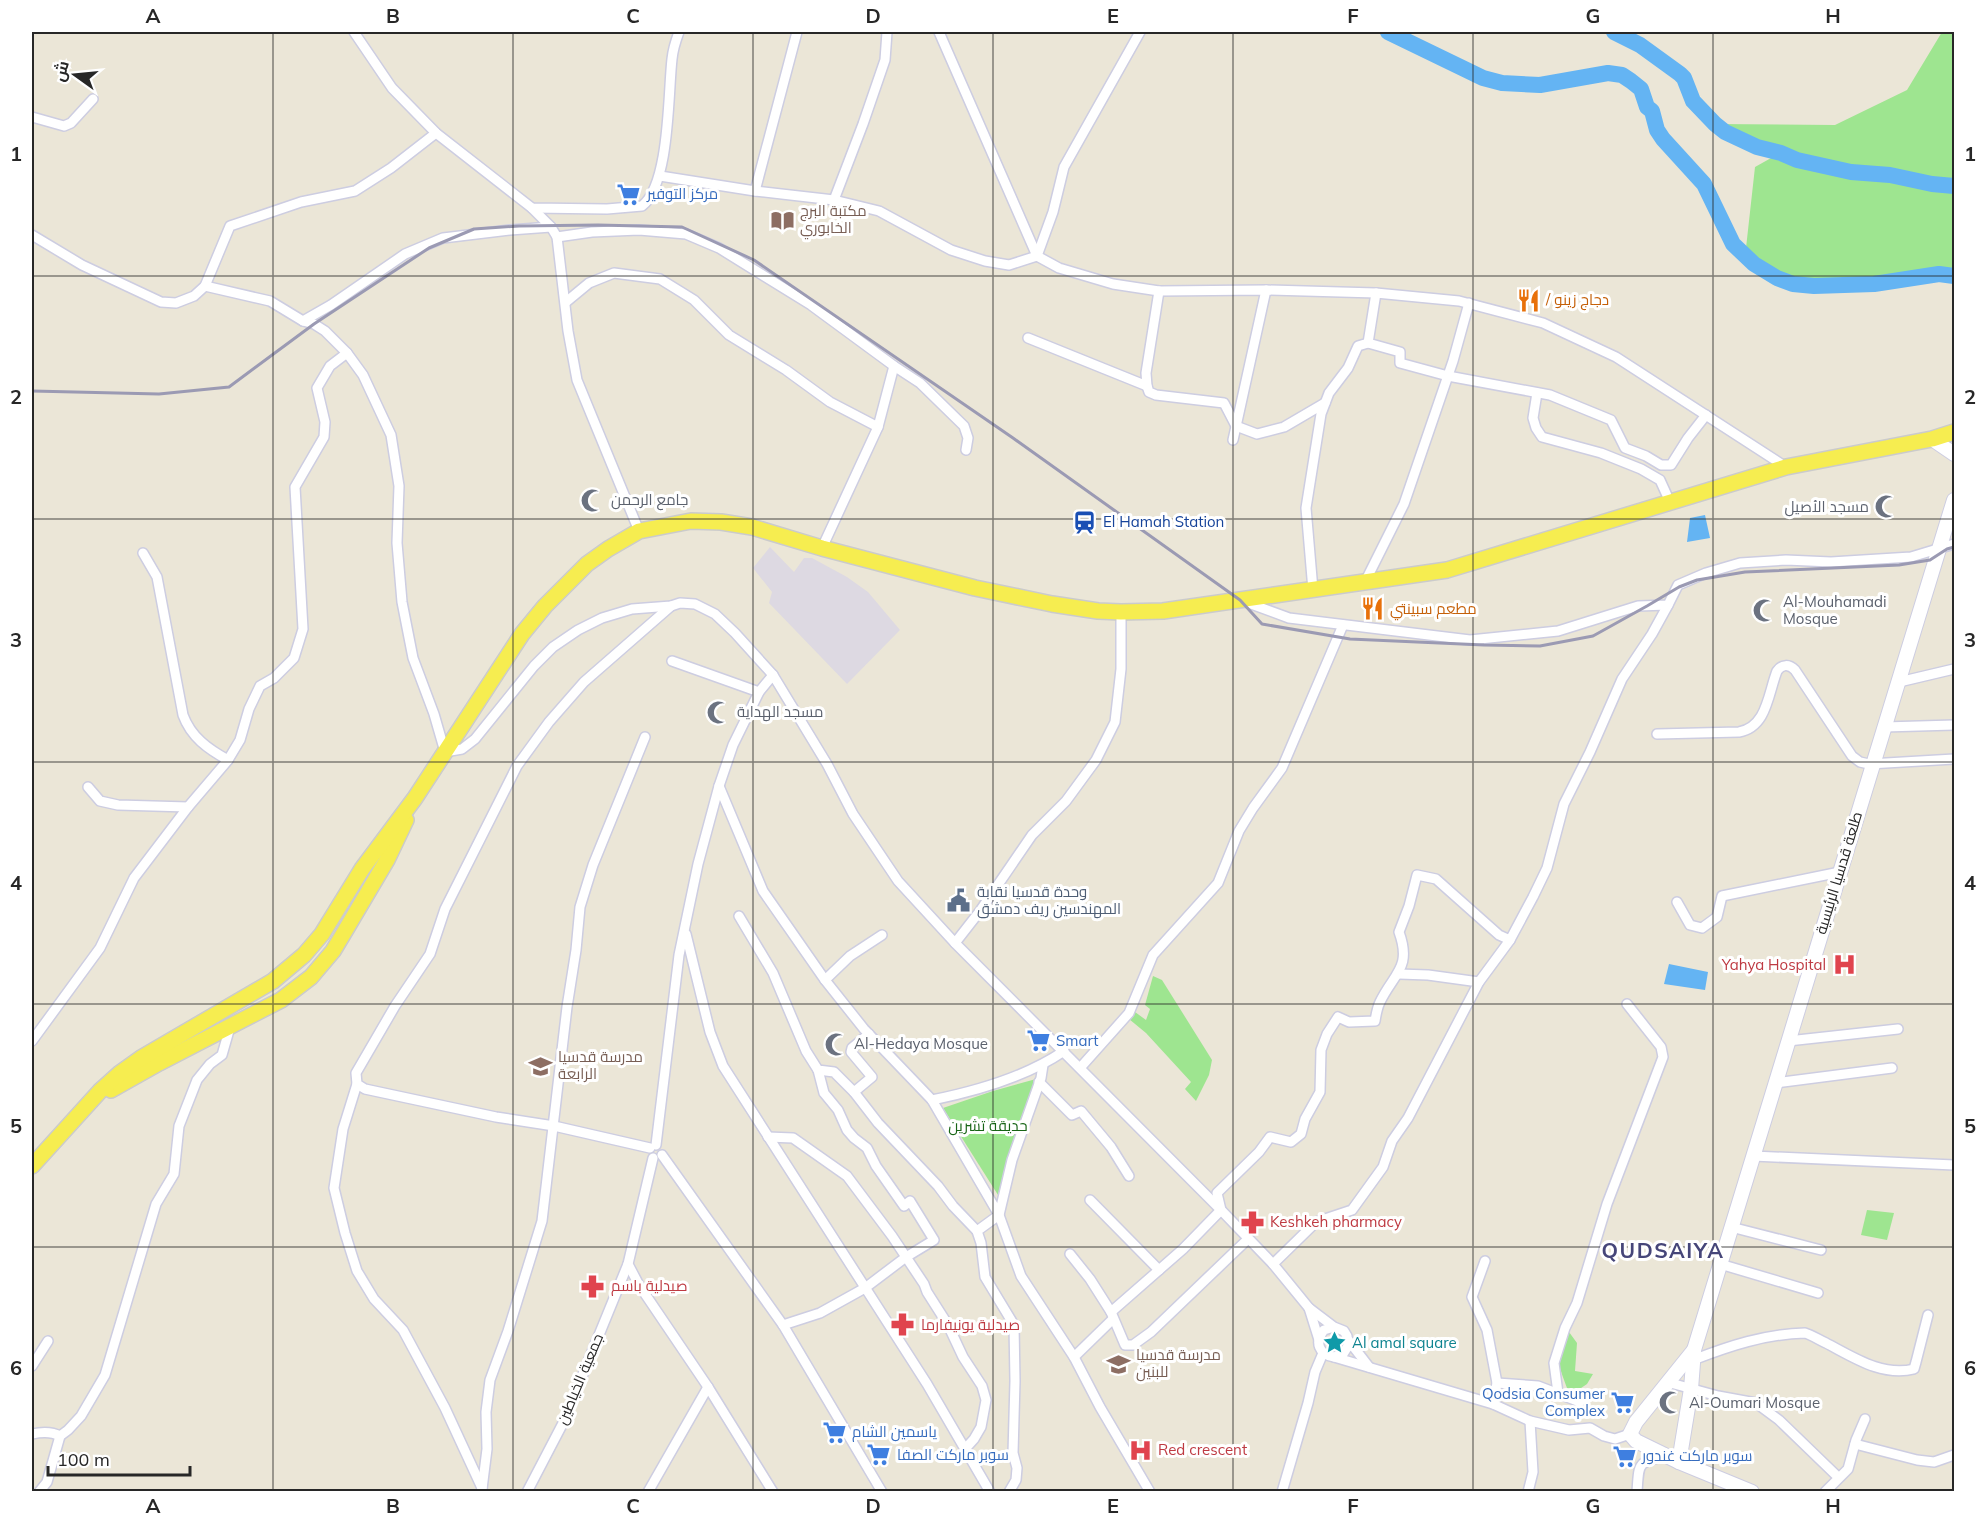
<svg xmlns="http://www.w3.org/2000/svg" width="1986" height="1523" font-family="Mulish,Cairo,sans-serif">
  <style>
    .industrial { fill: #ddd9e2 }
    .green { fill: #9ee590 }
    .water { fill: #64b4f3 }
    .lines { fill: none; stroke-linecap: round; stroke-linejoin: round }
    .river { stroke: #64b4f3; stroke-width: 16 }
    .street-casing { stroke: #cdcde1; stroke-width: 12 }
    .secondary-casing { stroke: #cdcde1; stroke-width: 16 }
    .primary-casing { stroke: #cbcbcb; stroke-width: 18 }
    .street { stroke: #fff; stroke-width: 9 }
    .secondary { stroke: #fff; stroke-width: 14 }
    .primary { stroke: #f6ed50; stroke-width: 15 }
    .rail { stroke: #9b9ab3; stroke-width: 3 }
    .grid { fill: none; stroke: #272727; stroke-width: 1.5; stroke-opacity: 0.55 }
    .labels { text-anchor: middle; stroke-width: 6; stroke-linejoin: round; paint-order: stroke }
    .shop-label { font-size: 15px; fill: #366cbe; stroke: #fff; text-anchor: start }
    .education-label { font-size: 15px; fill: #785e54; stroke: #fff; text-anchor: start }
    .food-label { font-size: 15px; fill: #c56008; stroke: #fff; text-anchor: start }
    .worship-label { font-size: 15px; fill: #5b616d; stroke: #fff; text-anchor: start }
    .transit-label { font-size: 15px; fill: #164399; stroke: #fff; text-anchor: start }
    .street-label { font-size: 15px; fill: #272727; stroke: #fff }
    .service-label { font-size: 15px; fill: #4e5e75; stroke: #fff; text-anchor: start }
    .health-label { font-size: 15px; fill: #be3a42; stroke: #fff; text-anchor: start }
    .park-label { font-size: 15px; fill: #186516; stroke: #fff }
    .culture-label { font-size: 15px; fill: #0d838f; stroke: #fff; text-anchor: start }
    .district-label { font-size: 21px; font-weight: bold; letter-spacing: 1.5px; fill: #464679; stroke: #fff }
    .neatline { fill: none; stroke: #272727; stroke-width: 2 }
    .grid-label { font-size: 20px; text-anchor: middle; font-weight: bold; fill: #272727 }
  </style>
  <rect width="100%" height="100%" fill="#ebe6d7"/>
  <polygon class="industrial" points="770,547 794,572 804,558 812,558 847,577 868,592 900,630 847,684 769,603 772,592 753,568"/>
  <g class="green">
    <polygon points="1942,32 1954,32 1954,185 1911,179 1954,186 1954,277 1939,274 1867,284 1814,286 1777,278 1745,257 1755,167 1780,153 1715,124 1835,125 1907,90"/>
    <polygon points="1153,976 1162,980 1212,1060 1209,1075 1196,1101 1185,1089 1191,1082 1146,1033 1129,1019 1135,1012 1146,1020 1150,1009 1145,1005"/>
    <polygon points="1036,1079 998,1195 943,1108 993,1091"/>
    <polygon points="1867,1210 1894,1213 1887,1240 1861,1235"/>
    <path d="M 1569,1332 L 1577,1343 L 1575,1371 L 1593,1374 L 1587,1384 L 1578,1390 L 1567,1388 C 1559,1364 1551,1355 1569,1332 Z"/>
  </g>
  <g class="water">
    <polygon points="1705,515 1710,538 1687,542 1690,518"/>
    <polygon points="1669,964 1708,972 1705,990 1664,984"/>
  </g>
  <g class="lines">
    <g class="river">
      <polyline points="1388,32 1483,78 1502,83 1540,85 1608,73 1622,75 1631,81 1641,89 1647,107 1652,111 1657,130 1663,139 1704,184 1733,244 1754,264 1777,278 1793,284 1814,286 1874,284 1939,274 1954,276"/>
      <polyline points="1614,32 1640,45 1680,74 1684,78 1693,101 1715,124 1725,132 1757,147 1781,153 1797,160 1851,172 1890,175 1932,184 1954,186"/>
    </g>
    <defs>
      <g id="street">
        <path d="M 354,32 L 392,88 L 436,133 L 532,208 L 607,209 L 642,206 C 670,184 668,93 672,59 C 673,49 676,40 679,32"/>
        <polyline points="939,32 1037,256 1059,268 1113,284 1159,291 1266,290 1376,293 1459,301 1543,323 1616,357 1786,467"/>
        <polyline points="32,117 64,126 71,123 93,99"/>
        <polyline points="660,176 755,191 834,200 879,211 951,250 985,261 1009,265 1037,256 1053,212 1064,167 1140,32"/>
        <polyline points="755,191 797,32"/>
        <polyline points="834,200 863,124 885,60 887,32"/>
        <polyline points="532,208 551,227 557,237 568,331 577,380 639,531"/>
        <polyline points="32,235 82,265 161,302 176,303 194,296 205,286 270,301 303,321 314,324 325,331 347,353 363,375 391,435 399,486 397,543 402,602 413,658 434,714 445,752 462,749 475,739 534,666 553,647 578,630 602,618 632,609 671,606 680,603 695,604 715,614 735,633 773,675"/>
        <polyline points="557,237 592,232 639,230 686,234 719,248 811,305 894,366 920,383 964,426 968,438 966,450"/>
        <polyline points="205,286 230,226 301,202 355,191 391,168 436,133"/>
        <polyline points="566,302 589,283 614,273 660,279 694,300 729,335 786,370 830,402 878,427 822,548"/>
        <polyline points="303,321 331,305 405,254 443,238 510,230 551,227"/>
        <polyline points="1028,338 1147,386 1146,373 1159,291"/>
        <polyline points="1368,343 1400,352 1400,363 1448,376 1550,395 1611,420 1625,448 1646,456 1661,465 1671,465 1688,438 1706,415"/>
        <polyline points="1147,386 1149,392 1156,395 1224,403 1236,426 1257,434 1284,427 1325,403"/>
        <polyline points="1537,393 1533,418 1536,428 1542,437 1601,453 1641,469 1660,480 1670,502"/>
        <polyline points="878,427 894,366"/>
        <polyline points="1233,440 1266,290"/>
        <path d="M 143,553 L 157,577 L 183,715 C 191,737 208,749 228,760"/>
        <polyline points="1365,582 1404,504 1453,361 1469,303"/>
        <polyline points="1313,590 1306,508 1321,414 1329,393 1348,368 1358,346 1368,343 1376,293"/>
        <polyline points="1243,601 1289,618 1470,640 1558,631 1638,606 1668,605 1678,585 1706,573 1740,563 1786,560 1831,562 1911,557 1954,544"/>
        <polyline points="672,661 759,692"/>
        <polyline points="1899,682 1954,669"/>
        <polyline points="1884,727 1954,725"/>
        <path d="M 1657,734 L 1739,732 C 1767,727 1768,694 1777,671 C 1782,664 1789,664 1795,670 L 1852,756 L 1860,762 L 1869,764 L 1954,759"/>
        <polyline points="719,786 763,891 825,980 864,1029 932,1100 999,1215 1021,1276 1074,1357 1100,1407 1150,1492"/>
        <polyline points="88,787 100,801 118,805 188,807"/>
        <polyline points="1677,902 1690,925 1702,928 1717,917 1722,896 1840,872"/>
        <polyline points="739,916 773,973 806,1051 818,1070 834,1072 854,1092 878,1123 938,1186 953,1206 977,1231"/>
        <polyline points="686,934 710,1032 723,1066 927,1384 990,1492"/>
        <polyline points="955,943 980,911 1032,835 1066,801 1096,760 1115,722 1121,669 1121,612"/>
        <polyline points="1399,974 1428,975 1479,982"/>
        <polyline points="825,980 850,956 882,935"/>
        <polyline points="32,1041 100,948 134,878 188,807 228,760 240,740 249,709 260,686 274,678 294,658 303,629 295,487 324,437 325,422 317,388 330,366 347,353"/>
        <polyline points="1788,1041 1898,1029"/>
        <polyline points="1080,1068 1129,1013 1153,955 1218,883 1239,831 1253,808 1282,768 1343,625"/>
        <polyline points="818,1070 824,1093 838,1110 847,1130 854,1138 867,1148 876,1166 904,1206 910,1201 934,1240 906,1257 924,1284 927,1292 948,1325 963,1357 982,1386 986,1400 981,1427 974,1439 965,1449"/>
        <polyline points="1039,1082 1072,1115 1081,1111 1111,1147 1129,1176"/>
        <polyline points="1775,1083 1892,1068"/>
        <polyline points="357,1084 343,1129 334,1188 345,1233 357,1271 374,1299 403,1330 445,1408 482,1488"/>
        <polyline points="854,1092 872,1077 851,1052 852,1048 869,1034"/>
        <path d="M 932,1100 C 977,1091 1026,1077 1064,1051"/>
        <polyline points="768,1137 793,1138 847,1176 892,1236 906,1257 865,1288 820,1313 783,1325"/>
        <path d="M 656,1145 L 679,955 L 698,864 L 719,786 L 733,745 L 759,692 L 773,675 L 827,764 L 853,814 L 898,881 L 955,943 L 1221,1210 L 1273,1264 L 1309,1308 L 1334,1327 L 1344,1331 L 1347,1336 L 1348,1346 L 1343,1354 L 1334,1357 C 1319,1355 1314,1342 1324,1330 L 1334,1327"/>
        <polyline points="650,1148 554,1126 496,1117 365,1089 357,1084 356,1073 395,1006 430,954 445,909 517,766 549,722 584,682 671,606"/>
        <polyline points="662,1155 783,1325 882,1492"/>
        <polyline points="1753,1156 1954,1165"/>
        <polyline points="653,1158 628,1264 639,1285 708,1387 773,1492"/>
        <polyline points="1090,1200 1159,1270"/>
        <polyline points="1731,1227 1821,1250"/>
        <path d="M 1070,1254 L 1090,1279 L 1111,1312 L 1183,1249 L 1221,1210 L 1217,1193 L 1259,1152 L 1270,1137 L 1291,1142 L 1301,1134 L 1305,1119 L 1320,1092 L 1321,1050 L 1327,1034 L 1338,1017 L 1349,1022 L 1375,1021 C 1376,1015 1377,1008 1380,1002 C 1394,973 1412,968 1399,932 L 1409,906 L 1417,875 L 1436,879 L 1499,935 L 1510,940"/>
        <polyline points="1485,1261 1472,1297 1487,1330 1497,1383 1493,1404"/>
        <polyline points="1273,1264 1316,1222 1352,1210 1383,1167 1392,1141 1408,1118 1479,982 1510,940 1533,897 1547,868 1564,804 1590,752 1622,679 1652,634 1668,605"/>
        <polyline points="1720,1264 1818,1293"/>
        <polyline points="1309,1308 1319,1340"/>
        <polyline points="1111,1312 1125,1345 1133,1345 1151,1332 1248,1239"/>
        <polyline points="1349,1341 1369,1367"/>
        <polyline points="1074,1357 1113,1319"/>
        <polyline points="1334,1357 1493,1404 1530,1421 1569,1430 1590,1428 1604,1436 1615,1439 1630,1434"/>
        <path d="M 1693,1360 C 1729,1346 1765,1334 1805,1333 C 1812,1335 1819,1340 1826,1343 C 1853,1357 1882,1377 1914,1369 L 1916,1362 L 1928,1315"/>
        <polyline points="32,1366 48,1341"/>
        <polyline points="1667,1382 1718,1396 1756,1403 1779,1420 1838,1477"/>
        <polyline points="1497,1383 1538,1386 1580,1402"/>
        <polyline points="1558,1393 1554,1363 1565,1328 1577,1303 1607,1204 1663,1057 1661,1047 1627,1004"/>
        <path d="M 32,1434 C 41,1432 51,1431 60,1436 L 68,1430 L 81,1416 L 105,1375 L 156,1204 L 174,1174 L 179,1126 L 197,1080 L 210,1064 L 222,1055 L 230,1027"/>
        <polyline points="1855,1444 1917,1460 1934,1462 1954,1455"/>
        <polyline points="482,1489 487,1449 486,1412 490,1380 508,1331 542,1221 567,1007 576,950 580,907 593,865 645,737"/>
        <polyline points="39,1492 47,1482 60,1436"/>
        <polyline points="527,1492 563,1423 628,1264"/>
        <polyline points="648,1492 708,1387"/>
        <polyline points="1009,1492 1016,1480 1017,1468 1013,1453 1015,1381 1014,1325 985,1277 981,1243 977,1231 999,1215 1012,1160 1041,1078 1043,1065"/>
        <polyline points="1282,1492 1308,1403 1315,1372 1323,1353"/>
        <polyline points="1528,1492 1533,1472 1530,1421"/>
        <path d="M 1637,1492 C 1639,1463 1637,1462 1666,1456"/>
        <polyline points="1825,1492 1848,1469 1856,1440 1865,1419"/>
      </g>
      <g id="secondary">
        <polyline points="1932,439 1954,454"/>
        <polyline points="1694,1350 1636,1422 1630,1434 1636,1441 1679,1462 1752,1492"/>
        <polyline points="1679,1462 1691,1389 1694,1350 1954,500"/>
      </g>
      <g id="primary">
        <polyline points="111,1090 159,1063 281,1000 311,977 333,951 342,936 387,860 406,820"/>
        <polyline points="32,1166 100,1091 120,1073 141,1058 273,981 304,955 322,934 362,869 415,798 522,634 545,606 587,564 608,549 639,531 691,521 721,522 752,527 822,548 975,588 1052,604 1098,611 1121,612 1163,611 1447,570 1786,467 1932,439 1954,432"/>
      </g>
    </defs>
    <use href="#street" class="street-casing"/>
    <use href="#secondary" class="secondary-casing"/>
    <use href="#primary" class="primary-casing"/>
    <use href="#street" class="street"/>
    <use href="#secondary" class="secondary"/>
    <use href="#primary" class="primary"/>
    <polyline class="rail" points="32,391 159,394 229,387 314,324 429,248 474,229 519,226 598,225 682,227 754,260 1013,438 1240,600 1262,624 1350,639 1484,645 1540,646 1593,636 1647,606 1679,587 1697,580 1745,572 1899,565 1930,560 1947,549 1954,547"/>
  </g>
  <path class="grid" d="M 273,32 L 273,1492M 513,32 L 513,1492M 753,32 L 753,1492M 993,32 L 993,1492M 1233,32 L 1233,1492M 1473,32 L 1473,1492M 1713,32 L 1713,1492M 32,276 L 1954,276M 32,519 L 1954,519M 32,762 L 1954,762M 32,1004 L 1954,1004M 32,1247 L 1954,1247"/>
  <defs>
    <symbol id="supermarket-bare" viewBox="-9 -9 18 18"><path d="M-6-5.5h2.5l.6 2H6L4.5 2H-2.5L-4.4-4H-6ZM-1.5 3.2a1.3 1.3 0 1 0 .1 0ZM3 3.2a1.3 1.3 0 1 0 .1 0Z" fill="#3f7fe0" stroke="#fff" stroke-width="2.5" paint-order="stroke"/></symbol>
    <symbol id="library-bare" viewBox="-9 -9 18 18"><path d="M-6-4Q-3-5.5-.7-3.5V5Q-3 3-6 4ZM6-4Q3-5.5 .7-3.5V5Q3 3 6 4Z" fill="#8d6e63" stroke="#fff" stroke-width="2.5" paint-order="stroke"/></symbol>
    <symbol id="restaurant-bare" viewBox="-9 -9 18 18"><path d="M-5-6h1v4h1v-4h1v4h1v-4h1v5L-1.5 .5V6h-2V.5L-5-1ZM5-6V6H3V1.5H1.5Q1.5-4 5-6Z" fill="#e8710a" stroke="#fff" stroke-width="2.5" paint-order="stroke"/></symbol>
    <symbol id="mosque-bare" viewBox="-9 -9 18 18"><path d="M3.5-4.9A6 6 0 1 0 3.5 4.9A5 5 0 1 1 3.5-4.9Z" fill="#6b7280" stroke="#fff" stroke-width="2.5" paint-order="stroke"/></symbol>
    <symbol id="station-bare" viewBox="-9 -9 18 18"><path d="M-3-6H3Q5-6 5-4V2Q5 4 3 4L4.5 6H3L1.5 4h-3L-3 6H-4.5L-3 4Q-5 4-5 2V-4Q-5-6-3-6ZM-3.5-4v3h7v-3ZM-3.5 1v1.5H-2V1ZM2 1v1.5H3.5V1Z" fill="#1a4fb4" stroke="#fff" stroke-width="2.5" paint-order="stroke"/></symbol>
    <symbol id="civic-bare" viewBox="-9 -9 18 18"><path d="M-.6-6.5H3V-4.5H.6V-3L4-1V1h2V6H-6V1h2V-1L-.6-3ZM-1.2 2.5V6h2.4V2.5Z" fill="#5c6f8a" stroke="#fff" stroke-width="2.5" paint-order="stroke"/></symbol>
    <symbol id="hospital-bare" viewBox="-9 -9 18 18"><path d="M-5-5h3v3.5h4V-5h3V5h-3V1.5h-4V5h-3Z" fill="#e0444e" stroke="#fff" stroke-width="2.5" paint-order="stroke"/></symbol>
    <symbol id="school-bare" viewBox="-9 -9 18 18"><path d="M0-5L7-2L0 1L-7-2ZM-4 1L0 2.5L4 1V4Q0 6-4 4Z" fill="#8d6e63" stroke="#fff" stroke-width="2.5" paint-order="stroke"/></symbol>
    <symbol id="pharmacy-bare" viewBox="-9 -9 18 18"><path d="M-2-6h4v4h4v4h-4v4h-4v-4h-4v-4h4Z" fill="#e0444e" stroke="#fff" stroke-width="2.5" paint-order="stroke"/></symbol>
    <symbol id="sight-bare" viewBox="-9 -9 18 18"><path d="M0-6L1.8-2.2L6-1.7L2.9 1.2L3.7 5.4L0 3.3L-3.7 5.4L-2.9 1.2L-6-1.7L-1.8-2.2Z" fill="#0f9aa8" stroke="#fff" stroke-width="2.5" paint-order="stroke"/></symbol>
  </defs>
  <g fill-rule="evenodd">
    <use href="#supermarket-bare" x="612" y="178" width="33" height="33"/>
    <use href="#library-bare" x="766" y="204" width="33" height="33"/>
    <use href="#restaurant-bare" x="1512" y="284" width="33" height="33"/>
    <use href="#mosque-bare" x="576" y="484" width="33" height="33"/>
    <use href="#mosque-bare" x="1870" y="490" width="33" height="33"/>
    <use href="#station-bare" x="1068" y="506" width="33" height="33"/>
    <use href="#restaurant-bare" x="1356" y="592" width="33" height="33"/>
    <use href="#mosque-bare" x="1748" y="594" width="33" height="33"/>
    <use href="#mosque-bare" x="702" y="696" width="33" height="33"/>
    <use href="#civic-bare" x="942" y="884" width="33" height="33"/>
    <use href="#hospital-bare" x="1828" y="948" width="33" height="33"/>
    <use href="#supermarket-bare" x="1022" y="1024" width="33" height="33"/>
    <use href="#mosque-bare" x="820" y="1028" width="33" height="33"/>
    <use href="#school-bare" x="524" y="1050" width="33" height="33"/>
    <use href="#pharmacy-bare" x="1236" y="1206" width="33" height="33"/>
    <use href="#pharmacy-bare" x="576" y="1270" width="33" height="33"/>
    <use href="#pharmacy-bare" x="886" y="1308" width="33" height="33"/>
    <use href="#sight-bare" x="1318" y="1326" width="33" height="33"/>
    <use href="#school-bare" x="1102" y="1348" width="33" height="33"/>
    <use href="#supermarket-bare" x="1606" y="1386" width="33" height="33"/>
    <use href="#mosque-bare" x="1654" y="1386" width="33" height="33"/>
    <use href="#supermarket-bare" x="818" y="1416" width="33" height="33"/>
    <use href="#hospital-bare" x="1124" y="1434" width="33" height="33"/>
    <use href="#supermarket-bare" x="862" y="1438" width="33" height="33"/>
    <use href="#supermarket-bare" x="1608" y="1440" width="33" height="33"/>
  </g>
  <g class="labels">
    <g class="shop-label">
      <text x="647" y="199">مركز التوفير</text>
      <text x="1056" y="1046">Smart</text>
      <text x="1605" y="1399" text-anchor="end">Qodsia Consumer<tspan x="1605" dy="17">Complex</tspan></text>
      <text x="852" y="1437">ياسمين الشام</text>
      <text x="897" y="1460">سوبر ماركت الصفا</text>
      <text x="1642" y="1461">سوبر ماركت غندور</text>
    </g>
    <g class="education-label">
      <text x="800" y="216">مكتبة البرج<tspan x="800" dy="17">الخابوري</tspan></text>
      <text x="558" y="1062">مدرسة قدسيا<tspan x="558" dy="17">الرابعة</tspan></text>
      <text x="1136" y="1360">مدرسة قدسيا<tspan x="1136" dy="17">للبنين</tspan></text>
    </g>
    <g class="food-label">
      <text x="1546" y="305">/ دجاج زينو</text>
      <text x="1390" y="614">مطعم سبينتي</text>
    </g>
    <g class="worship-label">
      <text x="611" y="505">جامع الرحمن</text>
      <text x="1869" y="512" text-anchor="end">مسجد الأصيل</text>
      <text x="1783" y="607">Al-Mouhamadi<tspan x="1783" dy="17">Mosque</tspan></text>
      <text x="737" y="717">مسجد الهداية</text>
      <text x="854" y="1049">Al-Hedaya Mosque</text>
      <text x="1689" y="1408">Al-Oumari Mosque</text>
    </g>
    <g class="transit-label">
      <text x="1103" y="527">El Hamah Station</text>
    </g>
    <g class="street-label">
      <text transform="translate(1839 873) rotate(-73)" y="5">طلعة قدسيا الرئيسية</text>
      <text transform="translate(580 1379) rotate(-67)" y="5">جمعية الخياطين</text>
    </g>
    <g class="service-label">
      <text x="977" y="897">وحدة قدسيا نقابة<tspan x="977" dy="17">المهندسين ريف دمشق</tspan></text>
    </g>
    <g class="health-label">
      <text x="1826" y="970" text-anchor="end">Yahya Hospital</text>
      <text x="1270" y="1227">Keshkeh pharmacy</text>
      <text x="611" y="1291">صيدلية باسم</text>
      <text x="921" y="1330">صيدلية يونيفارما</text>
      <text x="1158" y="1455">Red crescent</text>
    </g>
    <g class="park-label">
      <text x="988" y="1131">حديقة تشرين</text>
    </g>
    <g class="culture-label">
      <text x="1352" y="1348">Al amal square</text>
    </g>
    <g class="district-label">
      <text x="1663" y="1258">QUDSAIYA</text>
    </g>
  </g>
  <rect width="1986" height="1523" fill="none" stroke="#ffffff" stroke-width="66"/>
  <g transform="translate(75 75) rotate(285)" stroke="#ffffff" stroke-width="4.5" paint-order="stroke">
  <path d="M0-4.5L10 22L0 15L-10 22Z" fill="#272727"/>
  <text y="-9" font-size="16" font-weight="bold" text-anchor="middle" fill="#272727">ش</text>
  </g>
  <path d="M48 1466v9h142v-9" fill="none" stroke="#272727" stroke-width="3"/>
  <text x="57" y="1466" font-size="18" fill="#272727" stroke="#ffffff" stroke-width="4.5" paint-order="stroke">100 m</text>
  <rect x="33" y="33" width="1920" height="1457" class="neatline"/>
  <g class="grid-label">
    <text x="153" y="23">A</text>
    <text x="393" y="23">B</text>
    <text x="633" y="23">C</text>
    <text x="873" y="23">D</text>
    <text x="1113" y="23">E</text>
    <text x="1353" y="23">F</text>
    <text x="1593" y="23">G</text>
    <text x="1833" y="23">H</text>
    <text x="16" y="161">1</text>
    <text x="1970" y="161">1</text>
    <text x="16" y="404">2</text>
    <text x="1970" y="404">2</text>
    <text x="16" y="647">3</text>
    <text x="1970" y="647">3</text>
    <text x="16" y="890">4</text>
    <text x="1970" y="890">4</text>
    <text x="16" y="1133">5</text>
    <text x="1970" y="1133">5</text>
    <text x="16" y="1375">6</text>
    <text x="1970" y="1375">6</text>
    <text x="153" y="1513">A</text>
    <text x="393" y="1513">B</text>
    <text x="633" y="1513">C</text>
    <text x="873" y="1513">D</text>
    <text x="1113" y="1513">E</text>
    <text x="1353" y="1513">F</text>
    <text x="1593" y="1513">G</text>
    <text x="1833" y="1513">H</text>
  </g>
</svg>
